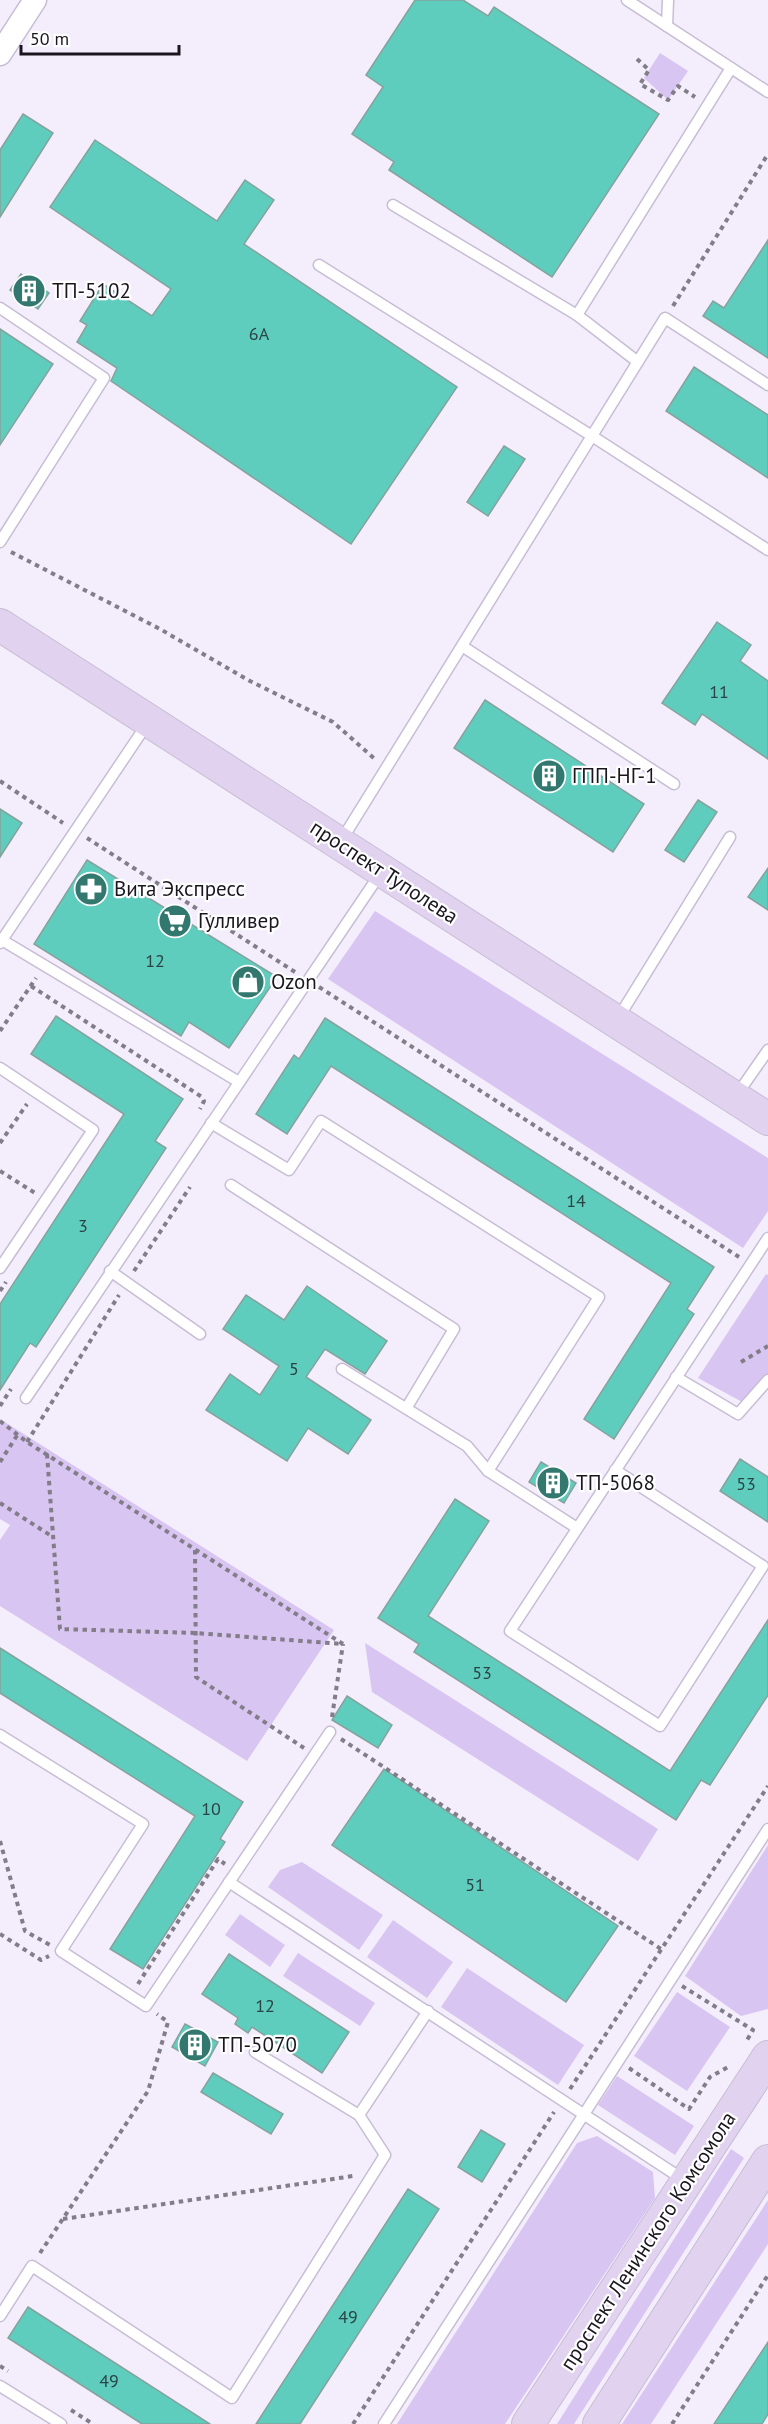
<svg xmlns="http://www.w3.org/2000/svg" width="768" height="2424" font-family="'PT Sans',sans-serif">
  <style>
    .green { fill: #d8c5f1 }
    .building { fill: #5fcdbe; stroke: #85a29d; stroke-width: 1.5 }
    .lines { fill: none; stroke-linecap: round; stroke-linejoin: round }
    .service-casing { stroke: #c7bdd4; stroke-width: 13 }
    .minor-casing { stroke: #c7bdd4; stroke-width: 25 }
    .secondary-casing { stroke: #c7bdd4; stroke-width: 34 }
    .path { stroke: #827d88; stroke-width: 4; stroke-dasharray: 4.5 4.5; stroke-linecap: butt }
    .service { stroke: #fff; stroke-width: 10 }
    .minor { stroke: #fff; stroke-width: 22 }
    .secondary { stroke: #e1d3f0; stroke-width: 32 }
    .labels { text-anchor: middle; stroke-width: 4.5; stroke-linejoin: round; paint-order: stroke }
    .number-label { font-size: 18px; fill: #2b4446 }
    .poi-label { font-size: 21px; fill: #1a161e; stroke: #fefefe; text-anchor: start }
    .street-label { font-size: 21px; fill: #1a161e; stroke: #fefefe }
  </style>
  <rect width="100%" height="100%" fill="#f4eefc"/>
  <g class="green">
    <polygon points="660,53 688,71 668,100 644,78"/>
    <polygon points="375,911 768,1158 768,1211 743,1248 328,979"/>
    <polygon points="766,1274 768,1275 768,1374 744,1403 698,1378"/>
    <polygon points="0,1419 334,1630 247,1761 0,1606 0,1540 10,1525 0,1519"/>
    <polygon points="365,1643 658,1829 638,1861 372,1692"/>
    <polygon points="768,1845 768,2009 741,2016 685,1976"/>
    <polygon points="302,1862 383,1915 359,1950 268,1887 280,1870"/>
    <polygon points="240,1914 285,1945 270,1967 225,1935"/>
    <polygon points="393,1920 453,1962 427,1998 367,1957"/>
    <polygon points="298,1953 375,2003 360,2026 283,1976"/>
    <polygon points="467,1968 584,2045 558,2085 441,2007"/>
    <polygon points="677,1992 730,2027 687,2091 634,2056"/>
    <polygon points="617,2076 694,2126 675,2155 598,2105"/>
    <polygon points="597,2136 653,2172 655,2198 505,2424 397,2424 577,2143"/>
    <polygon points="731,2149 744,2158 574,2424 557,2424"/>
    <polygon points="768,2200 768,2244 651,2424 622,2424"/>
  </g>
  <g class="building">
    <polygon points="415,0 463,0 488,16 494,7 659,114 552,277 389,170 394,162 352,134 383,87 366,75"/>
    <polygon points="23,114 53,133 0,217 0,150"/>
    <polygon points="95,140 217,221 245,180 274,200 244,244 457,387 351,544 111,381 117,368 77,342 87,325 80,321 103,284 152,316 171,289 50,207"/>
    <polygon points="768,240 768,358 703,316 713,301 724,308"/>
    <polygon points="21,274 49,293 38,309 10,290"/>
    <polygon points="0,329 53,364 0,445"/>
    <polygon points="694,367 768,415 768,478 666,411"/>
    <polygon points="504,446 525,459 488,516 467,502"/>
    <polygon points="717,622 751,645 740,661 768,681 768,759 702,714 695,725 662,703"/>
    <polygon points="485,700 644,804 613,852 454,748"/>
    <polygon points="698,800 717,812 684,862 665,850"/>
    <polygon points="0,809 22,823 0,857"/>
    <polygon points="87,860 277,977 229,1048 189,1022 181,1036 34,944"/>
    <polygon points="768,868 768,910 748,897"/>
    <polygon points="56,1016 183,1099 155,1141 166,1148 36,1347 30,1343 0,1390 0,1304 124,1114 31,1054"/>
    <polygon points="325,1018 714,1267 687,1309 694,1314 614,1439 584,1419 671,1283 331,1066 287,1134 256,1114 294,1055 299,1059"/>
    <polygon points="307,1286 387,1341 365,1374 325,1349 306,1377 371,1420 348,1454 308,1428 287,1461 206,1410 230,1374 260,1395 279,1366 223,1329 246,1295 284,1320"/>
    <polygon points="740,1459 768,1477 768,1522 720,1491"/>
    <polygon points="541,1462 576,1483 564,1503 529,1482"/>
    <polygon points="455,1499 489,1521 428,1616 670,1771 768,1620 768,1695 710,1785 701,1780 676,1820 414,1652 419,1644 378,1618"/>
    <polygon points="0,1648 243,1802 220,1839 225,1842 143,1969 110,1949 195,1816 0,1693"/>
    <polygon points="347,1696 392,1725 378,1748 332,1720"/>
    <polygon points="384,1769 618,1926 566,2002 332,1845"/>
    <polygon points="229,1954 349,2032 322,2073 252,2027 248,2033 235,2024 238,2018 202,1994"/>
    <polygon points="185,2024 218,2042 205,2066 172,2047"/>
    <polygon points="213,2073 283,2114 271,2134 201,2092"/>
    <polygon points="481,2130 505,2144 482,2182 458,2167"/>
    <polygon points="408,2189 439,2209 300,2424 256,2424"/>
    <polygon points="28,2307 210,2424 142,2424 8,2338"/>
    <polygon points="768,2342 768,2414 762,2424 714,2424"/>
  </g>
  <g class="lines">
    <defs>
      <g id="service">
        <polyline points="627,0 768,92"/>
        <polyline points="667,26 668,0"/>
        <polyline points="393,205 577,315 638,362"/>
        <polyline points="319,265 592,436 768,550"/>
        <polyline points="0,308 104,378 0,542"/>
        <polyline points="577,315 731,68"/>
        <polyline points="462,646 674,784"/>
        <polyline points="341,841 665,318 768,385"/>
        <polyline points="2,940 239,1082"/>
        <polyline points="0,943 147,724"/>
        <polyline points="617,1020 730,837"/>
        <polyline points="0,1068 93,1130 0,1268"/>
        <polyline points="736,1096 768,1050"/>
        <polyline points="211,1123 289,1170 321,1121 599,1297 488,1471"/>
        <polyline points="231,1185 454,1329 407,1407"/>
        <polyline points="110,1271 200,1334"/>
        <polyline points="342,1369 467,1446 488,1471 577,1528"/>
        <polyline points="676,1377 738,1414 768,1380"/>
        <polyline points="26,1398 380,874"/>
        <polyline points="615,1470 763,1566 660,1726 510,1631 768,1238"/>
        <polyline points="0,1735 143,1824 61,1951 146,2006 330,1732"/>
        <polyline points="229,1882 684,2180"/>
        <polyline points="255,2052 359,2115"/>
        <polyline points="0,2316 32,2266 232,2398 385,2155 359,2115 428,2011"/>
        <polyline points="0,2386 61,2424"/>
        <polyline points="384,2424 768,1829"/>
      </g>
      <polyline id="minor" points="0,54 35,0"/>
      <g id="secondary">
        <polyline points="0,625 768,1119"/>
        <polyline points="528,2424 768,2057"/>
        <polyline points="599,2424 768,2161"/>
      </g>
    </defs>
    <use href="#service" class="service-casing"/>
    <use href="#minor" class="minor-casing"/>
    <use href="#secondary" class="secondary-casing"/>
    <g class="path">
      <polyline points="637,59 649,70 640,84 668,100 678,86 695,97"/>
      <polyline points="673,306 768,154"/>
      <polyline points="11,552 160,629 250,681 333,722 376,760"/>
      <polyline points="0,781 63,823"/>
      <polyline points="87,838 295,972"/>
      <polyline points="31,986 202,1097 204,1101 200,1109"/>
      <polyline points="319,987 739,1257"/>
      <polyline points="0,1031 36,978"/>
      <polyline points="0,1143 27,1104"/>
      <polyline points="0,1171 35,1193"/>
      <polyline points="134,1271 190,1187"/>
      <polyline points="0,1291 6,1282"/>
      <polyline points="741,1362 768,1346"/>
      <polyline points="0,1406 11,1389"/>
      <polyline points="0,1421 27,1442 343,1644"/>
      <polyline points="27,1442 119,1295"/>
      <polyline points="47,1454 60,1629 195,1633 343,1644"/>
      <polyline points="0,1462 18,1434"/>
      <polyline points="0,1503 53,1537"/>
      <polyline points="195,1550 196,1677 304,1748"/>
      <polyline points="332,1717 343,1644"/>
      <polyline points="341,1739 661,1949"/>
      <polyline points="0,1841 25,1931 50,1945"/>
      <polyline points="0,1934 41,1960 49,1956"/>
      <polyline points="138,1984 218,1859 225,1864"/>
      <polyline points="682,1986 753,2030 747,2040"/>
      <polyline points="629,2068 689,2109 710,2077 730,2066"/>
      <polyline points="570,2089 768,1786"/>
      <polyline points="63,2219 353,2176"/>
      <polyline points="40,2253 148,2091 168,2022 157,2014"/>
      <polyline points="0,2366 8,2371"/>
      <polyline points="71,2410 93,2424"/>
      <polyline points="353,2424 554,2112"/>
      <polyline points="672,2424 768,2275"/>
    </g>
    <use href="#service" class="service"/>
    <use href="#minor" class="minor"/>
    <use href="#secondary" class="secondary"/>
  </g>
  <defs>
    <symbol id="building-disc" viewBox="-11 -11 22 22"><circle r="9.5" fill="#32786f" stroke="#fefefe"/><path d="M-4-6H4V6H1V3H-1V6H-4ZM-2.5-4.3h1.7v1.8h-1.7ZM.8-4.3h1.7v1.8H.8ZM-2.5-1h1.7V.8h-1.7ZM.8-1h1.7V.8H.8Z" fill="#fff"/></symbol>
    <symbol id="pharmacy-disc" viewBox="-11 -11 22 22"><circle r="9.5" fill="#32786f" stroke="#fefefe"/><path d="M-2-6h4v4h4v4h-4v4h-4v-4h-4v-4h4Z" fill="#fff"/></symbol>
    <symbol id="supermarket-disc" viewBox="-11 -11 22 22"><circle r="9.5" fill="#32786f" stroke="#fefefe"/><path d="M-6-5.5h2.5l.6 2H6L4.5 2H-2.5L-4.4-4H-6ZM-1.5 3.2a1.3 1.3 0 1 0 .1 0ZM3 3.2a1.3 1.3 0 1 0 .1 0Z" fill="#fff"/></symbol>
    <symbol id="shop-disc" viewBox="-11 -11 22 22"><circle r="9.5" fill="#32786f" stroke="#fefefe"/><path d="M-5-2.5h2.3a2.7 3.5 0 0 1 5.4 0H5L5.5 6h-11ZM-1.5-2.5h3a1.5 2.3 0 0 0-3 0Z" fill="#fff"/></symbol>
  </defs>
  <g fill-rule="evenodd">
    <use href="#building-disc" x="10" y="272" width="38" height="38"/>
    <use href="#building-disc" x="530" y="757" width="38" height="38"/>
    <use href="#pharmacy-disc" x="72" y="870" width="38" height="38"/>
    <use href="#supermarket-disc" x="156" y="902" width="38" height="38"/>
    <use href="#shop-disc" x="229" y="963" width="38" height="38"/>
    <use href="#building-disc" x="534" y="1464" width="38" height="38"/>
    <use href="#building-disc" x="176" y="2026" width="38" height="38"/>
  </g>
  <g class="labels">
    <g class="number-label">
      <text x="259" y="340">6А</text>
      <text x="719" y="698">11</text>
      <text x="155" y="967">12</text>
      <text x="576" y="1207">14</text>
      <text x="83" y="1232">3</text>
      <text x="294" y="1375">5</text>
      <text x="746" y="1490">53</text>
      <text x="482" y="1679">53</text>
      <text x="211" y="1815">10</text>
      <text x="475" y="1891">51</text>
      <text x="265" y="2012">12</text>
      <text x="348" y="2323">49</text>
      <text x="109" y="2387">49</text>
    </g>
    <g class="poi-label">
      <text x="52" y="298">ТП-5102</text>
      <text x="572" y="783">ГПП-НГ-1</text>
      <text x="114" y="896">Вита Экспресс</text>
      <text x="198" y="928">Гулливер</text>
      <text x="271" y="989">Ozon</text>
      <text x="576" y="1490">ТП-5068</text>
      <text x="218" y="2052">ТП-5070</text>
    </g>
    <g class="street-label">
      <text transform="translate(384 872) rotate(33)" y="7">проспект Туполева</text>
      <text transform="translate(648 2241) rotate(-57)" y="7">проспект Ленинского Комсомола</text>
    </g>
  </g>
  <path d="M21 45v9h158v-9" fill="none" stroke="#1a161e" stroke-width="3"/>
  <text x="30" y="45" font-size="18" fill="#1a161e" stroke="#fefefe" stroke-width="4.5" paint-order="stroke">50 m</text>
</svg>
